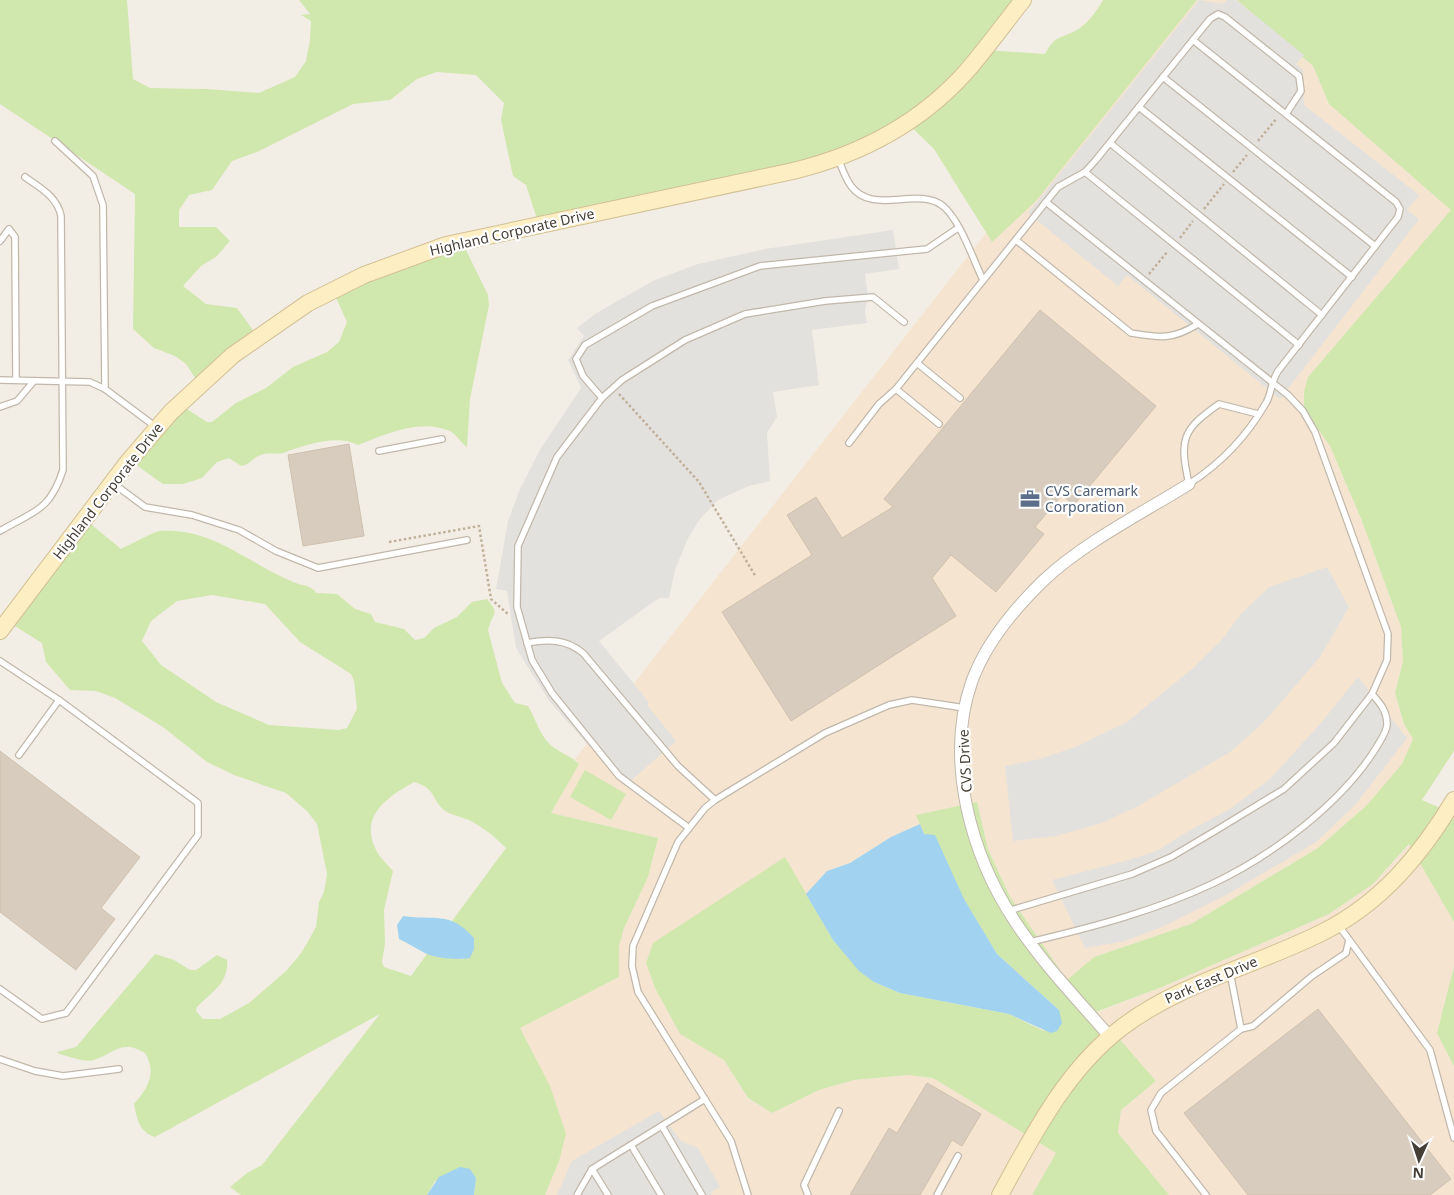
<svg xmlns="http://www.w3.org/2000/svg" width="1454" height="1195" font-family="'Noto Sans',sans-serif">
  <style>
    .commercial { fill: #f5e4d0 }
    .green { fill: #d0e7ae; fill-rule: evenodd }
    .parking { fill: #e3e1de }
    .water { fill: #a1d3f0 }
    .building { fill: #d7ccbe; stroke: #cfc1ae }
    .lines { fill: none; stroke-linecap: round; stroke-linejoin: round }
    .lane-casing { stroke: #c1b8ab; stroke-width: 8 }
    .street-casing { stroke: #c1b8ab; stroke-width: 13 }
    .secondary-casing { stroke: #d3c095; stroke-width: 18 }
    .path { stroke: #c0b099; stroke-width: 2.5; stroke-dasharray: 2.5 2.5; stroke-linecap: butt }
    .lane { stroke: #fff; stroke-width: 5.5 }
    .street { stroke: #fff; stroke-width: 11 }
    .secondary { stroke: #feeec4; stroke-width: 16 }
    .labels { text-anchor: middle; stroke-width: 4.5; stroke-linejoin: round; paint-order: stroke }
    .street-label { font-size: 14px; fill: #453e35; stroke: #fff }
    .service-label { font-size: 14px; fill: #4e5e75; stroke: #fff; text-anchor: start }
  </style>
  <rect width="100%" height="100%" fill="#f3eee5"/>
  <g class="commercial">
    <polygon points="1197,0 1237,0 1313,66 1329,104 1452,210 1308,377 1304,409 1330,446 1362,521 1401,627 1403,661 1395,693 1404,724 1413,739 1403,764 1367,805 1318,848 1191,924 1094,957 1067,980 1010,897 988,849 977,802 917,815 920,824 891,837 850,863 827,871 806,894 785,858 652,946 646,963 655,988 680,1034 724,1060 748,1099 772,1113 819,1090 854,1080 908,1075 933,1078 1056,1153 1032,1195 545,1195 559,1161 536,1061 520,1028 619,977 619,946 624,928 648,877 658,838 551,813 579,764 575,759 986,233 992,242"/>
    <polygon points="1410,844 1454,922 1454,966 1437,1033 1454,1066 1454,1195 1169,1195 1118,1133 1121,1110 1156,1081 1096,1013 1162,987 1329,914 1373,884"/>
  </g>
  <g class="green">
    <path d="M 0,0 L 127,0 L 133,79 L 150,88 L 206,89 L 259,93 L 295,77 L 306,61 L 310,40 L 311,21 L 301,15 L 310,14 L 299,0 L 1023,0 L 985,50 L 1045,54 C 1056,35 1057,40 1075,31 C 1087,25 1096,12 1103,0 L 1197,0 L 1036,201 L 992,242 L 934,149 L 904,120 L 836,155 L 537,219 L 526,185 L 513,176 L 501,120 L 504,103 L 476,75 L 437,72 L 417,79 L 390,100 L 353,104 L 257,152 L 232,161 L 212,190 L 189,195 L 179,210 L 179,227 L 216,227 L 230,241 L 216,257 L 201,266 L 183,286 L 206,304 L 237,308 L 255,333 L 199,384 L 186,364 L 175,356 L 154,348 L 133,329 L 135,194 L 0,104 Z"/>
    <polygon points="1237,0 1454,0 1454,751 1422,800 1454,814 1454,922 1409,844 1373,884 1329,914 1162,987 1096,1012 1156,1081 1121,1110 1118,1133 1169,1195 1032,1195 1056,1153 933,1078 908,1075 854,1080 819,1090 772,1113 748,1098 724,1060 680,1034 655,988 646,963 653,943 785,857 833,940 874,982 900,993 1009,1014 1044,1031 1059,1010 997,954 924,834 916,815 977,802 988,849 1010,897 1067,980 1094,957 1191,924 1318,848 1367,805 1402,764 1413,739 1404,724 1395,693 1403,661 1401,627 1362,521 1330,446 1304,409 1304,392 1308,377 1451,210 1329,104 1313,66"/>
    <path d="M 461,240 L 488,295 L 489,305 L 470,399 L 467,447 C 461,443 456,434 450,431 C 420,418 386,434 358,445 C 336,434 306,445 283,453 C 277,455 268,452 261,455 C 253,457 250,465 241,466 L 229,458 L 217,462 L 202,478 L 183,484 L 163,484 L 132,462 L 179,404 L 207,422 L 212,422 L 236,403 L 266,388 L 293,367 L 327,352 L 339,342 L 347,322 L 333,291 Z"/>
    <path d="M 86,520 L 121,549 C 127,546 156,531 159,531 C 213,527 247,563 293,582 C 305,587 307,583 317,593 L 337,594 L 355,609 L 371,614 L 375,622 L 404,629 L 415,640 L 424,638 L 434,628 L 457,617 L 472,602 L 487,599 C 501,615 492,613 488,630 L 502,683 L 515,703 L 528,706 C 536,719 540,737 552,746 C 561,753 571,756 579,764 L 551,813 L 658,838 L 648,877 L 624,928 L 619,946 L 619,977 L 520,1028 L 550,1086 L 566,1134 L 559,1161 L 545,1195 L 474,1195 L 476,1178 L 435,1181 L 427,1195 L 241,1195 L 230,1187 L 247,1173 L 262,1165 L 380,1014 L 155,1137 C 139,1132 137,1119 134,1104 C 148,1088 157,1073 145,1053 C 121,1039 115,1053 94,1060 C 85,1063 68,1056 59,1054 L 57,1052 L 76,1047 L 155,954 L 174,960 L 190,970 L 196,970 L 217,955 L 227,960 C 229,983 212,992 197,1007 L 196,1011 L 203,1019 L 220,1019 L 249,1003 L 286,971 L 302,952 L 316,927 L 319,902 L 324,892 L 327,874 L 317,824 L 307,811 L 286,793 L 234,775 L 207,762 L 163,727 L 115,698 L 96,691 L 70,690 L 46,662 L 42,643 L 8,622 ZM 212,595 L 265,604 L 300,642 L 351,674 L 354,681 L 357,709 L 347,728 L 339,730 L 269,725 L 216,702 L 161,665 L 142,641 L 151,621 L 177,601 ZM 414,782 C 436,788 431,799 444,810 C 450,815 462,817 469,820 C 483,827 495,837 506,848 L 452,921 L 470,958 L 462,959 L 427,954 L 411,976 L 384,967 L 382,962 L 385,943 L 384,910 L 393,871 C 388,865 380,858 376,850 C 359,816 387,797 414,782 Z"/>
    <polygon points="585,770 626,794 611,820 570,797"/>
    <polygon points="1454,966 1454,1066 1437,1033"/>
  </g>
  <g class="parking">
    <polygon points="1199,0 1223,4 1227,0 1236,0 1304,55 1296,64 1303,70 1304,105 1419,195 1407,210 1419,219 1280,399 1127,275 1118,286 1028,213"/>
    <polygon points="893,230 899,269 865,274 868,295 865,311 867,323 812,330 819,385 773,392 777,417 767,433 770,481 749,486 718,500 700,519 688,538 675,570 669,598 659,598 599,641 648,701 648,706 676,741 625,786 550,702 516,648 507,591 496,589 508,521 520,489 541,448 581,388 568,360 584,336 577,328 595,314 635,291 655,280 698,264 765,249"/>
    <polygon points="1327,567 1349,607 1320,657 1263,723 1230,752 1138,806 1102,823 1056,836 1013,841 1005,766 1040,759 1078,746 1127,722 1192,669 1221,641 1241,614 1269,587"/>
    <polygon points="1358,677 1407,738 1356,804 1316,842 1228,894 1164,926 1125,941 1085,948 1052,880 1125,861 1157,851 1187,832 1230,809 1270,779 1321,723"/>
    <polygon points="659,1111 681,1141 698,1148 720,1187 711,1192 712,1195 557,1195 572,1161"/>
  </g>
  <g class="water">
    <polygon points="920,824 924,834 935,835 964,899 997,954 1059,1010 1062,1023 1057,1031 1051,1033 1009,1014 900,993 874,982 859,971 833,940 806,894 827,871 850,863 891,837"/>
    <path d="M 403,916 C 435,921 449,910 474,938 L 474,949 L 470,958 C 458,960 435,959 423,952 C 415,948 408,943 399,939 L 397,925 Z"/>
    <polygon points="460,1167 470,1169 476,1178 474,1195 427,1195 439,1177"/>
  </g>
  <g class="building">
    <polygon points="1040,310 1156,406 1074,505 1062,495 1035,527 1044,534 996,592 951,555 932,578 956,616 791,721 722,612 812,555 787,515 816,497 842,538 893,507 884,499"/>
    <polygon points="349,444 364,536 303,546 288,455"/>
    <polygon points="0,751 140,857 101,908 115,919 76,970 0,912"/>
    <polygon points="1318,1009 1451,1179 1430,1195 1248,1195 1184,1113"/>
    <polygon points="927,1083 981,1114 962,1146 952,1140 920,1195 850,1195 889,1128 897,1133"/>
  </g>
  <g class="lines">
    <defs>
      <g id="lane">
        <path d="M 1193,40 L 1396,202 L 1400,209 L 1398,217 L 1278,371 C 1270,384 1272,393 1266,403 C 1247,436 1220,464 1189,484 C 1179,439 1182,430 1219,404 L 1258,414"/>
        <polyline points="1163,77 1375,246"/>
        <polyline points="1139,107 1352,277"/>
        <polyline points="55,141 93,176 103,205 105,389"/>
        <polyline points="1110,143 1322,315"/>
        <path d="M 838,158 C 842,168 845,178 851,186 C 873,216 917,186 943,206 C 960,220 973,259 983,280"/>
        <polyline points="1085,172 1299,345"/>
        <path d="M 1016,240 L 1131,333 C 1161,338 1172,340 1198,324"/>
        <polyline points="0,241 9,229 15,237 16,380"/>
        <polyline points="917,363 960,398"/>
        <polyline points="0,380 90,382 105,389 156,427"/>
        <polyline points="896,389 939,424"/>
        <polyline points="602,398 583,376 576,359 585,345 652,306 760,266 927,249 958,228"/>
        <polyline points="0,407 17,401 34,381"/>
        <polyline points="849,443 879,404 896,389 1058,187 1085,172 1095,161 1210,19 1218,14 1225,17 1299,76 1301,91 1286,114"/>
        <polyline points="379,451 442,439"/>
        <polyline points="114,484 145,507 192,515 239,530 276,551 318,568 467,540"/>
        <path d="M 0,531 C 34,511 50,511 63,470 L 61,216 C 57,196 40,188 25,177"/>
        <path d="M 527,643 C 548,639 566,639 583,653 L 678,766 L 715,800"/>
        <polyline points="0,661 59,700 198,803 198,835 66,1013 42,1019 0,989"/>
        <polyline points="19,755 59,700"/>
        <polyline points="689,828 619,776 552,693 532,660 517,607 518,546 557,457 602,398 622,380 685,340 745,314 825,301 873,297 904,322"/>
        <polyline points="1008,911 1132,874 1171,857 1215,831 1284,789 1334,743 1372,694"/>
        <polyline points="1339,926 1430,1050 1454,1138"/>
        <path d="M 1030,942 C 1093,927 1155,911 1214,883 C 1273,855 1342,803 1376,748 C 1380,741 1387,732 1387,724 C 1387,711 1380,703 1372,694 L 1387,660 L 1388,634 L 1315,432 L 1303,411 L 1288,395 L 1046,202"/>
        <polyline points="1230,972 1241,1029"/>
        <polyline points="0,1059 35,1071 63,1076 119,1069"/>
        <polyline points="662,1126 702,1195"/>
        <polyline points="631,1145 661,1195"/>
        <polyline points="592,1169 608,1195"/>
        <polyline points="577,1195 592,1169 705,1099"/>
        <polyline points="748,1195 731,1141 638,992 632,966 633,946 678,842 705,808 715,800 825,733 889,705 912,700 965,708"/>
        <polyline points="808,1195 804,1185 839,1111"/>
        <polyline points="937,1195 958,1156"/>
        <polyline points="1206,1195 1156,1131 1151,1110 1161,1093 1241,1029 1253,1026 1312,976 1346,953 1349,940"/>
      </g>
      <path id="street" d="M 1110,1037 C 1078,1000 1043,964 1016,923 C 971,856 944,760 972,681 C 986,643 1015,608 1044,580 C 1086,541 1141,514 1189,484"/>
      <g id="secondary">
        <path d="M 0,631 L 127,463 L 171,412 L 233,355 L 308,303 L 364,275 L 446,245 L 793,171 C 859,155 920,123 966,72 C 986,49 1004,24 1023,0"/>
        <path d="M 1000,1195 C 1033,1135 1066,1070 1121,1028 C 1181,982 1256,966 1323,932 C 1381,903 1421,855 1454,800"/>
      </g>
    </defs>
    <use href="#lane" class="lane-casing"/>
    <use href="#street" class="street-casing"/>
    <use href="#secondary" class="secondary-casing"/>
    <g class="path">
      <polyline points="1258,141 1277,118"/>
      <polyline points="1233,172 1247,155"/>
      <polyline points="1204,209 1224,184"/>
      <polyline points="1180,238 1193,221"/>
      <polyline points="1149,274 1168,251"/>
      <polyline points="619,394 699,482 756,577"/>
      <polyline points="389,542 479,526 491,599 509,615"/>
    </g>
    <use href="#lane" class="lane"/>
    <use href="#street" class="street"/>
    <use href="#secondary" class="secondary"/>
  </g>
  <defs>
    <symbol id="office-bare" viewBox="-9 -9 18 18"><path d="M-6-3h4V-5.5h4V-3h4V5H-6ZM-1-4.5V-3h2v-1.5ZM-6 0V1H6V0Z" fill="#5c6f8a" stroke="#fff" stroke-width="2.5" paint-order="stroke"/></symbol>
  </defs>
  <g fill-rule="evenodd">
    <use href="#office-bare" x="1016" y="485" width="28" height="28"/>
  </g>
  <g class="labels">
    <g class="street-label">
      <text transform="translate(512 232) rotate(-13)" y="5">Highland Corporate Drive</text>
      <text transform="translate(108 491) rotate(-52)" y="5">Highland Corporate Drive</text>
      <text transform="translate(965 761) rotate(-93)" y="5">CVS Drive</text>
      <text transform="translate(1211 980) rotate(-23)" y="5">Park East Drive</text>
    </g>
    <g class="service-label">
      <text x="1045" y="496">CVS Caremark<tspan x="1045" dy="16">Corporation</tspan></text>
    </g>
  </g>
  <g transform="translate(1419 1160) rotate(183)" stroke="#ffffff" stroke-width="4" paint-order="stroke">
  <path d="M0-4L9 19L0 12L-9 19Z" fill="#453e35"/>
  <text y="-8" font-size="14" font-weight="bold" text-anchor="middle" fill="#453e35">N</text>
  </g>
</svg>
